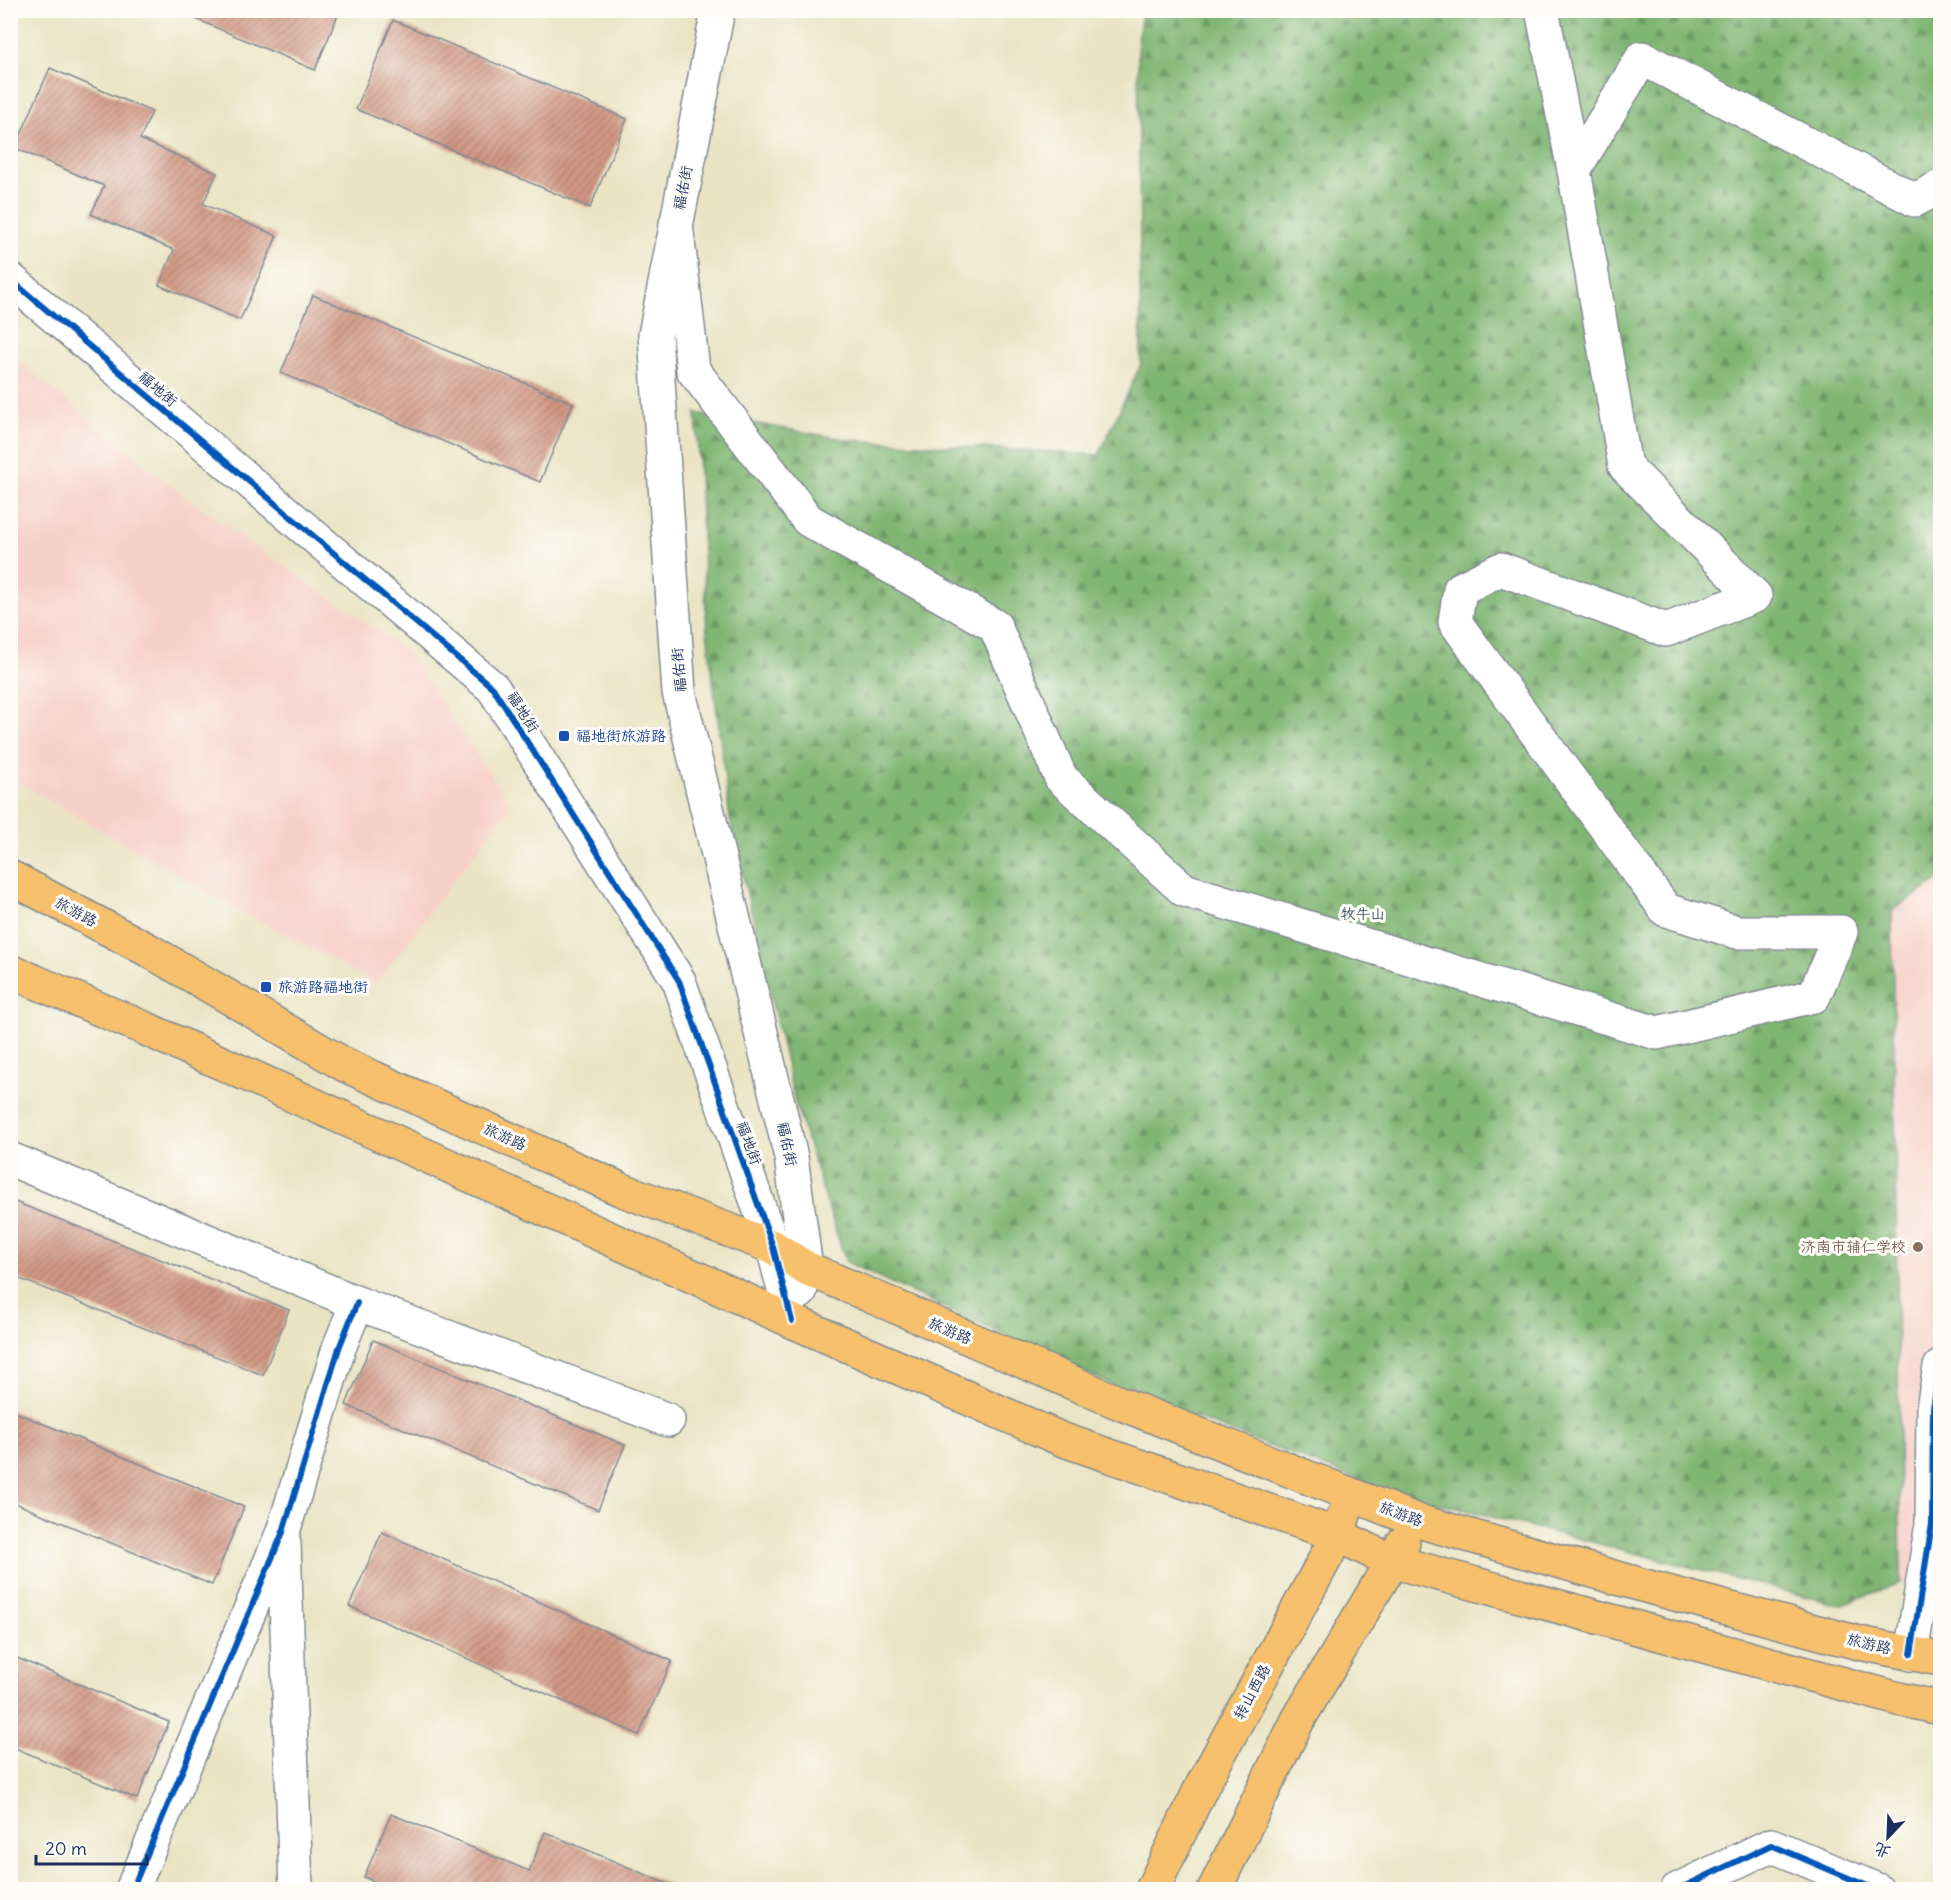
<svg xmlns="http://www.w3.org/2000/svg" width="1951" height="1900" font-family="Delius,'LXGW WenKai TC',sans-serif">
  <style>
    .built { fill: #f7d1c9 }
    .forest { fill: url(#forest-firs); stroke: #4e7268; stroke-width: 1.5 }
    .building { fill: url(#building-hatch) }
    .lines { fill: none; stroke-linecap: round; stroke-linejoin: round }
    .minor-casing { stroke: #828a91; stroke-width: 36 }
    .major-casing { stroke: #828a91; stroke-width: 36 }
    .minor { stroke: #fff; stroke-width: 33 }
    .major { stroke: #f7c06c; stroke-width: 33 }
    .cycleway-casing { stroke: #fdfcf7; stroke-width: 10 }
    .cycleway { stroke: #0057b8; stroke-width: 6 }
    .transit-dot { fill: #1a4fb4; stroke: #fdfcf7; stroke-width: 2 }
    .education-dot { fill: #8d6e63; stroke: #fdfcf7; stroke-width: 2 }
    .labels { text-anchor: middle; stroke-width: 6; stroke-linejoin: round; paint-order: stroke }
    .street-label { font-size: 15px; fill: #1b2f5e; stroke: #fdfcf7 }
    .transit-label { font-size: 15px; fill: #164399; stroke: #fdfcf7; text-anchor: start }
    .park-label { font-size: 15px; fill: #3c5868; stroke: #fdfcf7 }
    .education-label { font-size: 15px; fill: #785e54; stroke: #fdfcf7; text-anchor: end }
  </style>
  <defs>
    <pattern id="forest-firs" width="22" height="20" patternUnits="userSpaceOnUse" patternTransform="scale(1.5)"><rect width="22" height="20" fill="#80b673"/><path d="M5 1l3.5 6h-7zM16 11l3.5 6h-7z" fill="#689462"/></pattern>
    <pattern id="building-hatch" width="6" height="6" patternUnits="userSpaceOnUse" patternTransform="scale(1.5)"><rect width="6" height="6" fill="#d19883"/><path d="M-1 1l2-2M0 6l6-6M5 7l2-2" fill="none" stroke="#a97c6e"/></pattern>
  </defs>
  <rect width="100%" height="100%" fill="#fdfcf7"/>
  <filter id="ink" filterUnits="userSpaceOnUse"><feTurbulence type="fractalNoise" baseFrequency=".0167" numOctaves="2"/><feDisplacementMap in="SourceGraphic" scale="12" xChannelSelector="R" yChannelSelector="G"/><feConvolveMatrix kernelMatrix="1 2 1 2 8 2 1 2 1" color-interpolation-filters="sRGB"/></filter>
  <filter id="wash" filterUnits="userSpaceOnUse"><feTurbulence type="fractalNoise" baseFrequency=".008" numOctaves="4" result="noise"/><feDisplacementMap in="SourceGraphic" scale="24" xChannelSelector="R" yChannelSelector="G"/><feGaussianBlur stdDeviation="1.35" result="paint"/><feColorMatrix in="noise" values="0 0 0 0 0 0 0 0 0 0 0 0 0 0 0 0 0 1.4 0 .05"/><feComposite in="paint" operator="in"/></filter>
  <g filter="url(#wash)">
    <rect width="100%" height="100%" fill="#eae4c4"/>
    <g class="built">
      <polygon points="11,355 192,502 406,650 511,805 376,984 225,902 11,778"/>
      <polygon points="1940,883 1940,1590 1901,1583 1892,911"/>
    </g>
    <polygon class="forest" points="1142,11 1940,11 1940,879 1892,911 1901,1583 1839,1605 1379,1488 1123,1390 846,1262 796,1106 730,819 707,631 696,413 849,440 1099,455 1141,364 1138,40"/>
    <g id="blocks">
      <g class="building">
        <polygon points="175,10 340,10 315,70"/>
        <polygon points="393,20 627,119 590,208 356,109"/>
        <polygon points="50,68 152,112 140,139 217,173 203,204 277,236 240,320 159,285 174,250 91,214 104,186 15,148"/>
        <polygon points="313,295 573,403 540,482 281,373"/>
        <polygon points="10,1200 289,1310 263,1375 10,1275"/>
        <polygon points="373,1340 625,1445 598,1510 346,1405"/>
        <polygon points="10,1410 244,1507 212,1585 10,1501"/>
        <polygon points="382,1532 672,1661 639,1735 349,1606"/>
        <polygon points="10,1655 169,1722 137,1799 10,1746"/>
        <polygon points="391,1814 529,1871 545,1832 682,1890 393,1890 364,1877"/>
      </g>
    </g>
  </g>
  <g filter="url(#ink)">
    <use href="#blocks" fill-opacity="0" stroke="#828a91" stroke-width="1.5"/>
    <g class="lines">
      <defs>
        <g id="minor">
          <polyline points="718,10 655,335 679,692 791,1157 806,1268 800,1292"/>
          <polyline points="1574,170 1642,58 1915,200 1940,187"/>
          <polyline points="676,224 693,370 808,520 995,626 1061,778 1184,890 1657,1033 1814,996 1841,932 1737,932 1666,910 1455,622 1460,589 1501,569 1666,630 1755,596 1625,466 1574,170 1542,10"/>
          <polyline points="10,279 493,688 679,981 773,1247 792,1321"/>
          <polyline points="10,1159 357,1303 668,1420"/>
          <polyline points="284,1543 296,1890"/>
          <polyline points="1911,1654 1932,1524 1933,1408 1940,1367"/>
          <polyline points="132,1890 283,1532 339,1348 357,1303"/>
          <polyline points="1677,1890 1771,1845 1877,1890"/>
        </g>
        <g id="major">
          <polyline points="10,877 150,951 345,1065 620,1189 773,1247 806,1268 1122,1404 1418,1521 1656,1589 1859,1643 1940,1659"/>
          <polyline points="10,971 144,1028 792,1321 1061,1439 1338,1535 1391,1561 1899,1699 1940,1708"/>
          <polyline points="1152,1890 1203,1784 1338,1535 1344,1515"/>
          <polyline points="1214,1890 1298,1720 1403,1543"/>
        </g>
      </defs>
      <use href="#minor" class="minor-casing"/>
      <use href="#major" class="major-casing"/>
      <use href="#minor" class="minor"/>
      <use href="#major" class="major"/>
      <defs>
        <g id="cycleway">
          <polyline points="10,279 493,688 679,981 773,1247 792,1321"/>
          <polyline points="1911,1654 1932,1524 1933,1408 1940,1367"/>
          <polyline points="132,1890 283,1532 339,1348 357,1303"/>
          <polyline points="1677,1890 1771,1845 1877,1890"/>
        </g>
      </defs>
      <use href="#cycleway" class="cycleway-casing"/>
      <use href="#cycleway" class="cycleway"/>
    </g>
  </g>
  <g class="transit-dot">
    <rect x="558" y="730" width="12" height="12" rx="3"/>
    <rect x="260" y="981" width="12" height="12" rx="3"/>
  </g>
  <circle class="education-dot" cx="1918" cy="1247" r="6"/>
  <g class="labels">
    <g class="street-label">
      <text transform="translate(683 188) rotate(-79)" y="5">福佑街</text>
      <text transform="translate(158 389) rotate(40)" y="5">福地街</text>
      <text transform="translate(679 670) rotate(-95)" y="5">福佑街</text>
      <text transform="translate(523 712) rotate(58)" y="5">福地街</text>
      <text transform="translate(76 912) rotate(28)" y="5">旅游路</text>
      <text transform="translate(505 1137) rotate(24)" y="5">旅游路</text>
      <text transform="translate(749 1143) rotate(70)" y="5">福地街</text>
      <text transform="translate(787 1144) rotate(78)" y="5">福佑街</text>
      <text transform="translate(950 1331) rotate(23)" y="5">旅游路</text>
      <text transform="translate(1401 1514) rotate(20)" y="5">旅游路</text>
      <text transform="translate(1869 1644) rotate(13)" y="5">旅游路</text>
      <text transform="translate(1252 1692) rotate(-62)" y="5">转山西路</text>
    </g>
    <g class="transit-label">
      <text x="576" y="741">福地街旅游路</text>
      <text x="278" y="992">旅游路福地街</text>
    </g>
    <g class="park-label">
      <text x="1363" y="919">牧牛山</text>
    </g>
    <g class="education-label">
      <text x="1906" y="1252">济南市辅仁学校</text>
    </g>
  </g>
  <rect width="1951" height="1900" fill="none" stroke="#fdfcf7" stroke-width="36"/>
  <g transform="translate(1888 1837) rotate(203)" stroke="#fdfcf7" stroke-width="4.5" paint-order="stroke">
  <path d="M0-4.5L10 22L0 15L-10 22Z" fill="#1b2f5e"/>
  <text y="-9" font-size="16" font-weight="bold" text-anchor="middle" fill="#1b2f5e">北</text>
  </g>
  <path d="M36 1855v9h111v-9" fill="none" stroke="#1b2f5e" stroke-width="3"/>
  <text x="45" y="1855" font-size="18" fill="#1b2f5e" stroke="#fdfcf7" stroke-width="4.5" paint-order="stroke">20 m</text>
</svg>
